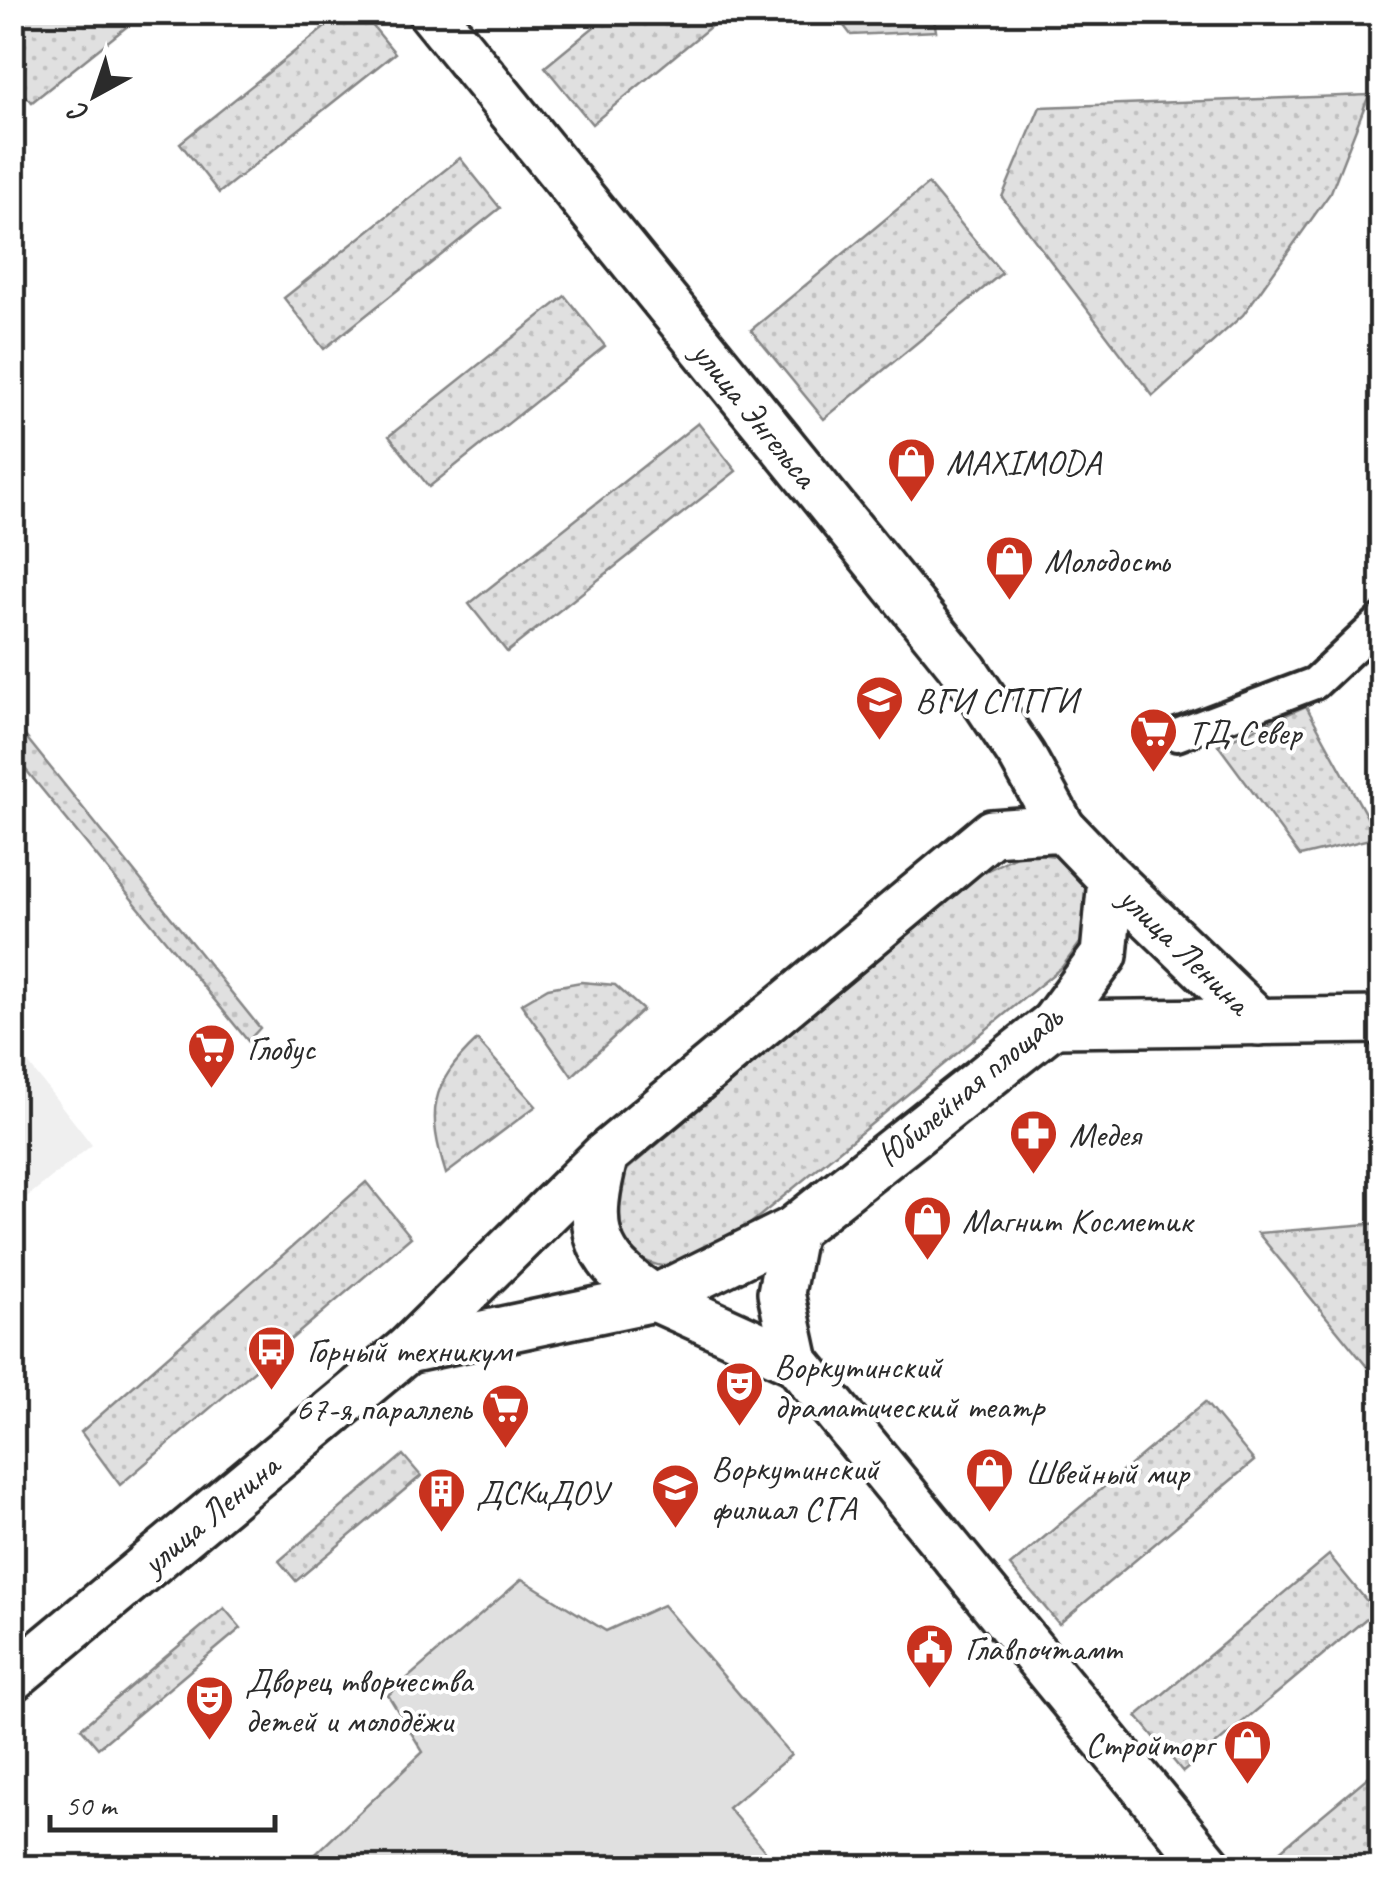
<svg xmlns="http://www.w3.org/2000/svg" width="1394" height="1880" font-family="Caveat,sans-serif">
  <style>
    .built { fill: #efefef }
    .grass { fill: url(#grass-dots); stroke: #868686; stroke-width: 2.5 }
    .park { fill: #e0e0e0; stroke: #868686; stroke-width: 2.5 }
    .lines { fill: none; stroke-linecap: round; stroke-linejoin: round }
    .minor-casing { stroke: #2b2b2b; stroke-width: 38 }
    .secondary-casing { stroke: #2b2b2b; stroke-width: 52 }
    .minor { stroke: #fff; stroke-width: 30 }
    .secondary { stroke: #fff; stroke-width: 45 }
    .labels { text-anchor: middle; stroke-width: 8; stroke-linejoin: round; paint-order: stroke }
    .street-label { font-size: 35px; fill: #2b2b2b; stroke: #fff }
    .poi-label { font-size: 35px; fill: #2b2b2b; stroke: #fff; text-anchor: start }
  </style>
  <defs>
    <pattern id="grass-dots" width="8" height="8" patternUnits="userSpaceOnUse" patternTransform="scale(2.5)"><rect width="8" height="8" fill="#e0e0e0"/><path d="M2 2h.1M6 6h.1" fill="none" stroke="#c0c0c0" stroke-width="1.8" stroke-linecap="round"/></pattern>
  </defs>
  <rect width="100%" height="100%" fill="#fff"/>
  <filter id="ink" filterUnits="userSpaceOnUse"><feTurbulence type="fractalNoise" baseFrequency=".01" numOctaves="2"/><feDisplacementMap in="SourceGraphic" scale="20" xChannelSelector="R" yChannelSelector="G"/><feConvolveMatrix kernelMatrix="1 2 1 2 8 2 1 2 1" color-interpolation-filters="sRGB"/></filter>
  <g filter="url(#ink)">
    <polygon class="built" points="13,1044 92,1145 13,1208 12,1208"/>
    <g class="grass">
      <polygon points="13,12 144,12 144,13 32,102 13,85"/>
      <polygon points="344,12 362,13 395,53 219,193 180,143"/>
      <polygon points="611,13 611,12 727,13 592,124 545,67"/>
      <polygon points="834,13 933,13 936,31 851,35"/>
      <polygon points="1369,95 1331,192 1243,315 1153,396 1002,197 1040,107"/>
      <polygon points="460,158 500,208 324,349 284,298"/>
      <polygon points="928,184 1002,273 824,419 751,330"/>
      <polygon points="565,296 605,346 429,487 389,436"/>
      <polygon points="698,423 736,471 507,652 469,604"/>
      <polygon points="1306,706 1378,837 1300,856 1218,745"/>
      <polygon points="13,721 260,1028 248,1041 13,754"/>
      <path d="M 1039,854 L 1062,857 L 1089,882 L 1086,935 L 1062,967 L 705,1261 C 660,1277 614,1260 618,1205 C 619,1189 619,1180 629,1168 L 980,874 L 1016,856 Z"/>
      <polygon points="581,982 615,985 643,1010 572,1076 521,1004 548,988"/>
      <path d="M 477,1040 L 536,1106 L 446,1174 C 427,1113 429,1085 477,1040 Z"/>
      <polygon points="366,1182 411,1237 120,1485 81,1432"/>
      <polygon points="1381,1223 1382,1223 1381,1384 1258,1233"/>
      <polygon points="1205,1402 1254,1461 1059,1624 1010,1566"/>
      <polygon points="403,1455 421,1476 296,1581 279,1561"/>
      <polygon points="1329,1555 1375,1611 1183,1772 1137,1716"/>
      <polygon points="224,1608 241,1628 98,1748 81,1728"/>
      <polygon points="1381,1766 1381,1867 1260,1867"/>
    </g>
    <polygon class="park" points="522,1579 606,1631 663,1605 791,1755 728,1808 779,1867 302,1867 423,1752 388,1695"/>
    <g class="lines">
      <defs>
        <polyline id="minor" points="1177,735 1315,683 1382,620"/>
        <g id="secondary">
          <polyline points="431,12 965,671 1022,756 1062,828"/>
          <polyline points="1111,879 1259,1022"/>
          <polyline points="1053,1024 1382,1020"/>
          <polyline points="793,1230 781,1293 796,1362"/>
          <polyline points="407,1350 655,1298 796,1362 1210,1868"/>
          <path d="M 12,1678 L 407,1350 L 605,1155 L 992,833 L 1062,828 L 1111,879 L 1104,955 L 1053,1024 L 793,1230 L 655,1298 C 589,1258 587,1225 605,1155"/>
        </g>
      </defs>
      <use href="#minor" class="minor-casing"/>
      <use href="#secondary" class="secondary-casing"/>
      <use href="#minor" class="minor"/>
      <use href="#secondary" class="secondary"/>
    </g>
  </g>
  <defs>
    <symbol id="shop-pin" viewBox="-11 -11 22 30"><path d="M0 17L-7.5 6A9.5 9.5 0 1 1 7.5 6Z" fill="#c8321e" stroke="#fff"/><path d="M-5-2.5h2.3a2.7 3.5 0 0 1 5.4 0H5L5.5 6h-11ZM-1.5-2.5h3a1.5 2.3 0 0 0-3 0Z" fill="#fff"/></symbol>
    <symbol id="university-pin" viewBox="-11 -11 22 30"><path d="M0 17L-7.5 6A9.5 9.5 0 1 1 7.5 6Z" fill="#c8321e" stroke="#fff"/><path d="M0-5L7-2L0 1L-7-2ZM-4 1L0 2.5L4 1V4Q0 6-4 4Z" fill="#fff"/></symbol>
    <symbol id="supermarket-pin" viewBox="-11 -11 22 30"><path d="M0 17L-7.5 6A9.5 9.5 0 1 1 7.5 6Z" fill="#c8321e" stroke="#fff"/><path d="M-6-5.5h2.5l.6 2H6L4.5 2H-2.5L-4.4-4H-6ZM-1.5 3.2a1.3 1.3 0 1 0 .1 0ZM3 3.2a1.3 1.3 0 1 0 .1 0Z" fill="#fff"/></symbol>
    <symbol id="pharmacy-pin" viewBox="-11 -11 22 30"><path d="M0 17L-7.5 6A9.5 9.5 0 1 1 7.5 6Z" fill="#c8321e" stroke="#fff"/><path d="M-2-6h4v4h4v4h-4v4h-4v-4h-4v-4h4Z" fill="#fff"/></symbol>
    <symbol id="bus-pin" viewBox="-11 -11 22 30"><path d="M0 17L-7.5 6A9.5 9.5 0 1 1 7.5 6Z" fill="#c8321e" stroke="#fff"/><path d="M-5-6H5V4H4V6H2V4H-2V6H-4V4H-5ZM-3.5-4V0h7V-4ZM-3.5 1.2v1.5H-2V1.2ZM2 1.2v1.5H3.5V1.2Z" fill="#fff"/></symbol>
    <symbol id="theatre-pin" viewBox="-11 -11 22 30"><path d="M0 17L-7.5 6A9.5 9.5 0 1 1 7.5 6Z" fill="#c8321e" stroke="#fff"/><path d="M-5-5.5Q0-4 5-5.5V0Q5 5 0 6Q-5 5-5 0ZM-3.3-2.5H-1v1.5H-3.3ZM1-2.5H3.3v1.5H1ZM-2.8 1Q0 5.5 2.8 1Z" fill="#fff"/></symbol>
    <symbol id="building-pin" viewBox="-11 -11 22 30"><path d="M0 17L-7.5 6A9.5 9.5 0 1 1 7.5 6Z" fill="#c8321e" stroke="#fff"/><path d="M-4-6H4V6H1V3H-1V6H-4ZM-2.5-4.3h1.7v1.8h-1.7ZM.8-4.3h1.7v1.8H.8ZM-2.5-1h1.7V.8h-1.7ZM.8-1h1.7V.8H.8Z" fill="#fff"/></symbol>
    <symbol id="civic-pin" viewBox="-11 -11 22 30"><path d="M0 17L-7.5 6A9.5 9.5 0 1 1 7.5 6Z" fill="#c8321e" stroke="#fff"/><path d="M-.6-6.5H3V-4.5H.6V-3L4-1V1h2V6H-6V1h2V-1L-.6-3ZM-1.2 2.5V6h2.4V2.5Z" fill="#fff"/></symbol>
  </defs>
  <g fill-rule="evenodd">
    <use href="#shop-pin" x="884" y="434" width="55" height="75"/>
    <use href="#shop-pin" x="982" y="532" width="55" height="75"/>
    <use href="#university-pin" x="852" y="672" width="55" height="75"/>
    <use href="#supermarket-pin" x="1126" y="704" width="55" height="75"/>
    <use href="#supermarket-pin" x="184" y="1020" width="55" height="75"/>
    <use href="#pharmacy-pin" x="1006" y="1106" width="55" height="75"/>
    <use href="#shop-pin" x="900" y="1192" width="55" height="75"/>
    <use href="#bus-pin" x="244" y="1322" width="55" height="75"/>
    <use href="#theatre-pin" x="712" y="1358" width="55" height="75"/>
    <use href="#supermarket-pin" x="478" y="1380" width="55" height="75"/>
    <use href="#shop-pin" x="962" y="1444" width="55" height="75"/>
    <use href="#university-pin" x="648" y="1460" width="55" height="75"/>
    <use href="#building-pin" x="414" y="1464" width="55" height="75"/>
    <use href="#civic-pin" x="902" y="1620" width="55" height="75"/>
    <use href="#theatre-pin" x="182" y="1672" width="55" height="75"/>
    <use href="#shop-pin" x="1220" y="1716" width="55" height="75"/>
  </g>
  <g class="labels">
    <g class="street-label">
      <text transform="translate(755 414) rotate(51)" y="12">улица Энгельса</text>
      <text transform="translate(1185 950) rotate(44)" y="12">улица Ленина</text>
      <text transform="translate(969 1086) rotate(-40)" y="12">Юбилейная площадь</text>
      <text transform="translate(210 1514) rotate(-40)" y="12">улица Ленина</text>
    </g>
    <g class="poi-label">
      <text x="946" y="474">MAXIMODA</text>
      <text x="1044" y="572">Молодость</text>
      <text x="915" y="712">ВГИ СПГГИ</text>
      <text x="1188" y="744">ТД Север</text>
      <text x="247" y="1060">Глобус</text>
      <text x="1069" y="1146">Медея</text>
      <text x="962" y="1232">Магнит Косметик</text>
      <text x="307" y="1362">Горный техникум</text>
      <text x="774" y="1378">Воркутинский<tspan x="774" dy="40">драматический театр</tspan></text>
      <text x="471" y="1420" text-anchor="end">67-я параллель</text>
      <text x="711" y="1480">Воркутинский<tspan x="711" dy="40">филиал СГА</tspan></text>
      <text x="1025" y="1484">Швейный мир</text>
      <text x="476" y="1504">ДСКиДОУ</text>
      <text x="965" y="1660">Главпочтамт</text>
      <text x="245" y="1692">Дворец творчества<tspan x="245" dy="40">детей и молодёжи</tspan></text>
      <text x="1213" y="1756" text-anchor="end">Стройторг</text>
    </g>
  </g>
  <rect width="1394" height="1880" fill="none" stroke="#fff" stroke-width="50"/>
  <rect x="25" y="25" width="1344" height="1830" fill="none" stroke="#2b2b2b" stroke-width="4" filter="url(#ink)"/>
  <g transform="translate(95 95) rotate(220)" stroke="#ffffff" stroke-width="8" paint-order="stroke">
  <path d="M0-8L18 38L0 25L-18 38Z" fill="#2b2b2b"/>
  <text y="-15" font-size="28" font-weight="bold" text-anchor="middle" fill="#2b2b2b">С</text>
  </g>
  <path d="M50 1815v15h225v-15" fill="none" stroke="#2b2b2b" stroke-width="5"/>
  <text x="65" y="1815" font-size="30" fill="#2b2b2b" stroke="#ffffff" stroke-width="8" paint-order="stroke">50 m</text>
</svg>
